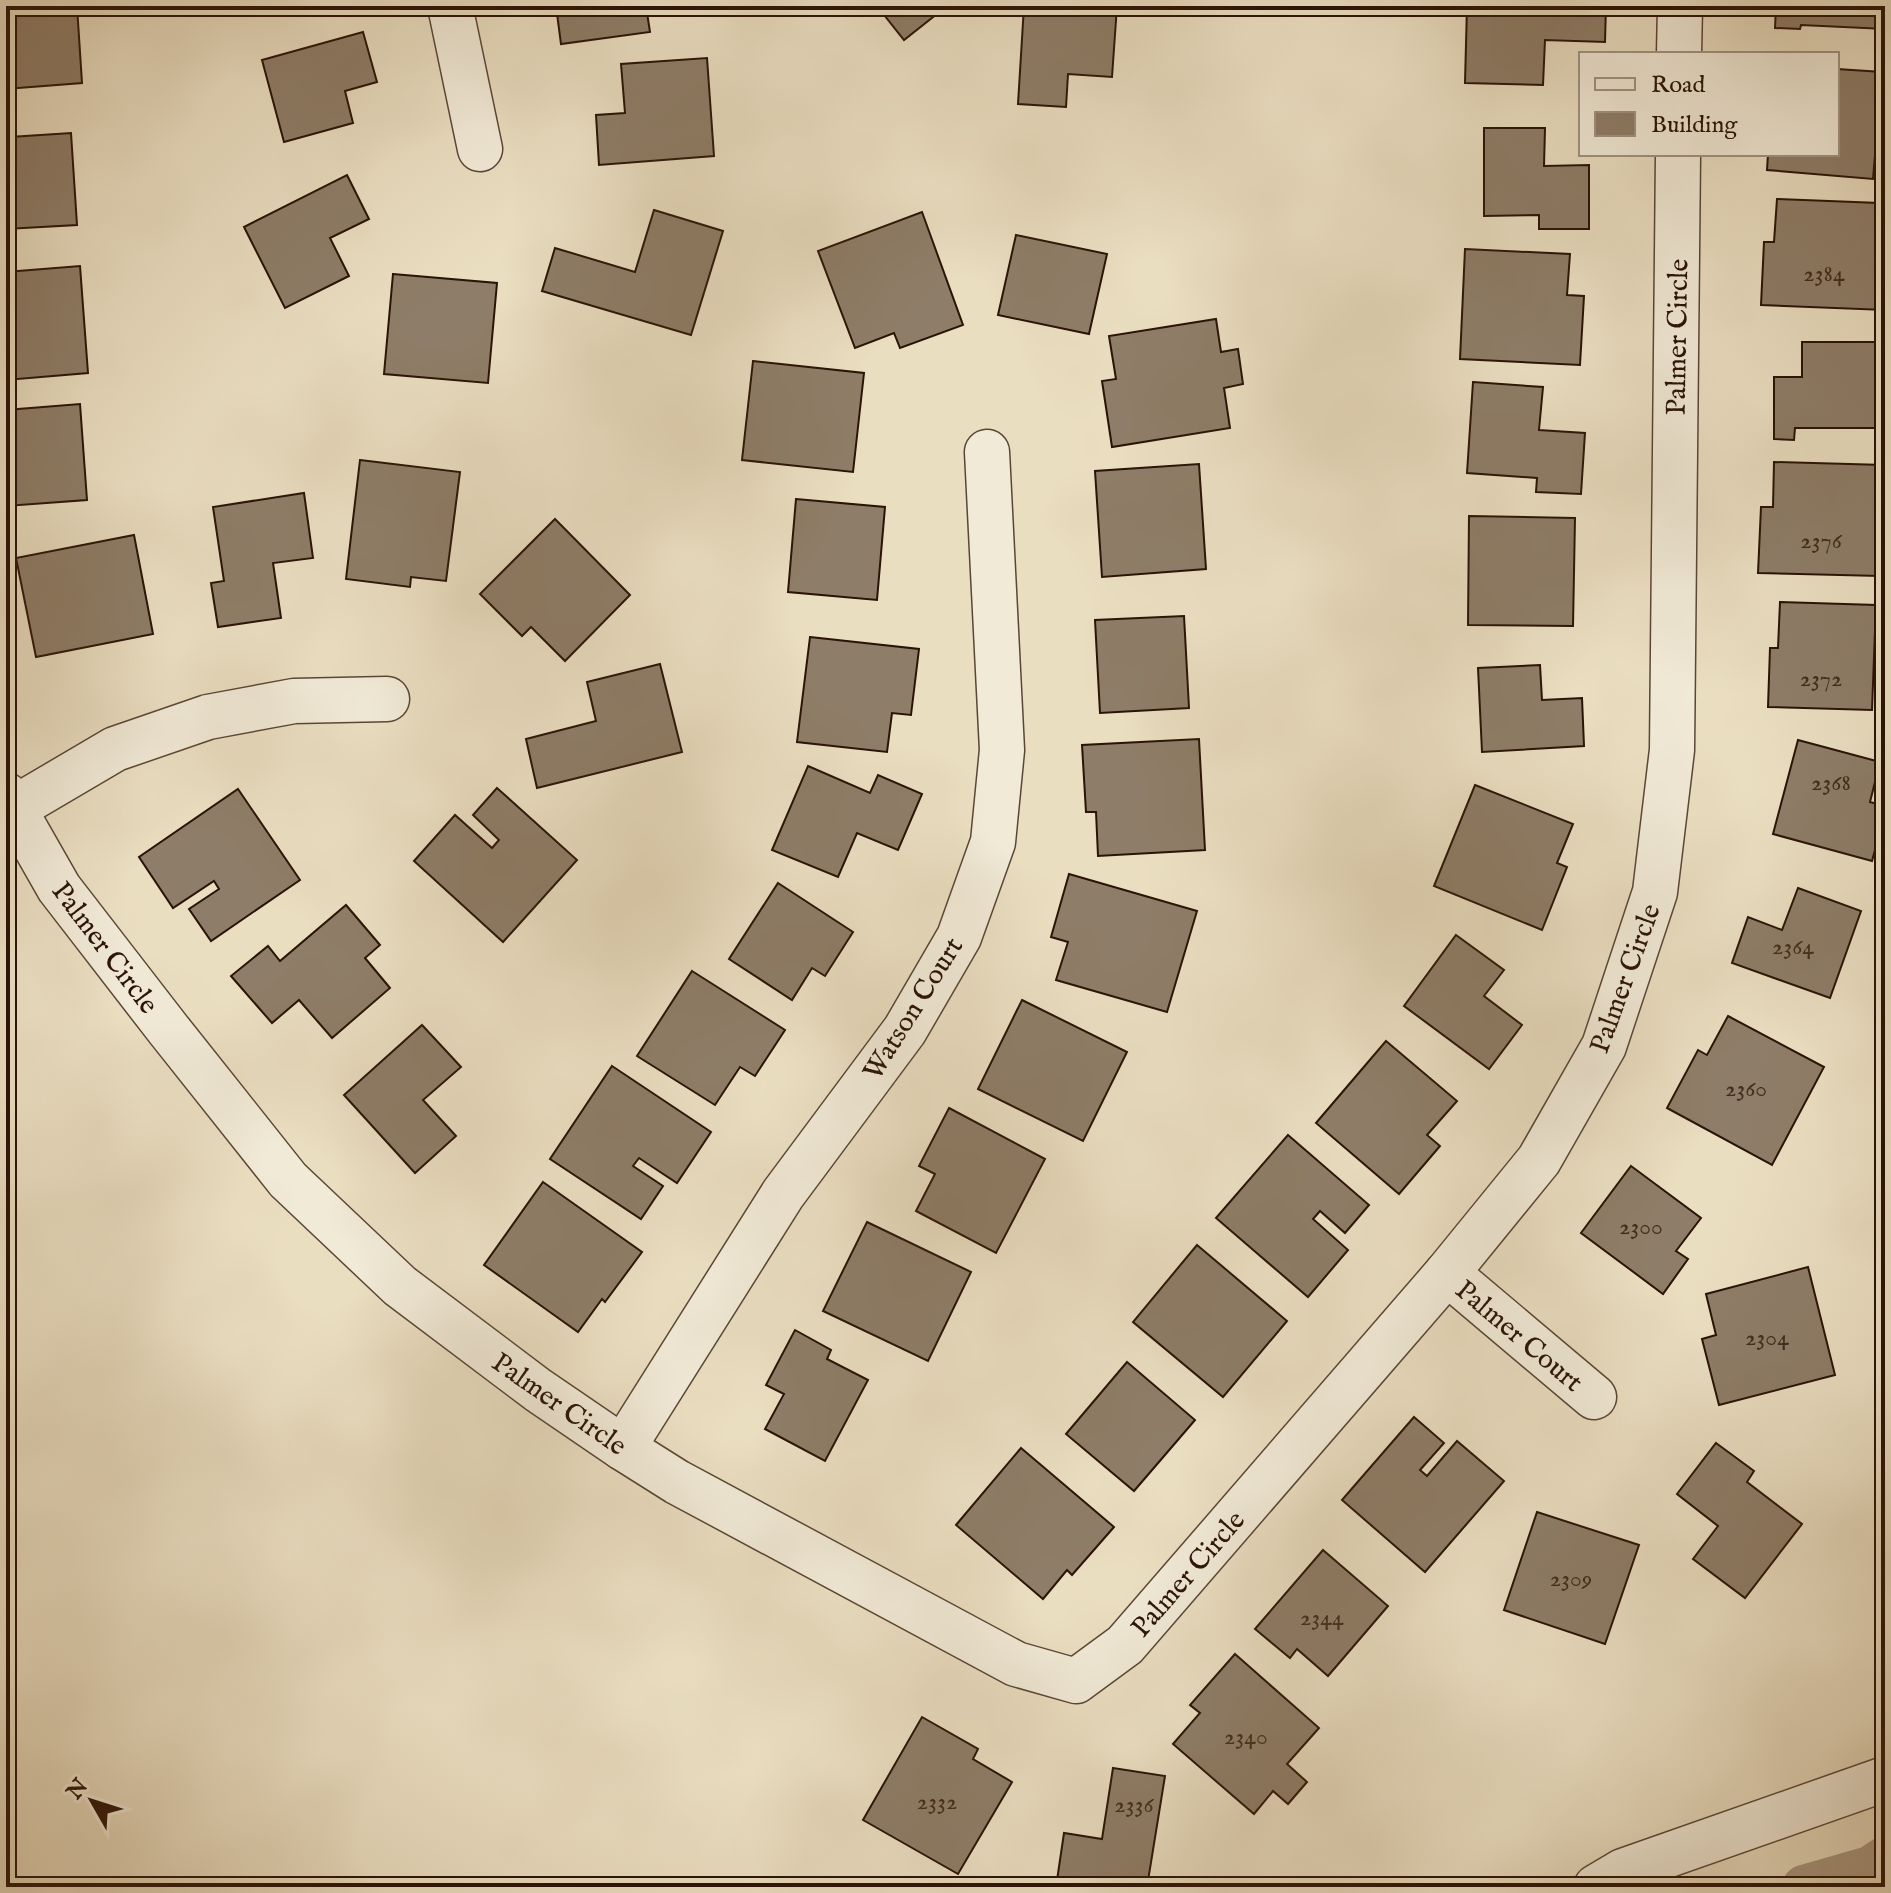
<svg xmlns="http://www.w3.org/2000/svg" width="1891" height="1893" font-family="'IM FELL English',serif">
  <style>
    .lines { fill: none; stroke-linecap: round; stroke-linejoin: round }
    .canal { stroke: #a99982; stroke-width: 44 }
    .building { fill: #8e7d68; stroke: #2a1307; stroke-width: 2 }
    .minor-casing { stroke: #5a4636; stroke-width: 47 }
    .minor { stroke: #f1ead7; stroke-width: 44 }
    .labels { text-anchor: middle; stroke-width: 8; stroke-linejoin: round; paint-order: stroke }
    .number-label { font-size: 24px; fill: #432e1f }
    .street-label { font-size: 28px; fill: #2a1307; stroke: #f1ead7 }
  </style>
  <rect width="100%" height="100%" fill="#eadec1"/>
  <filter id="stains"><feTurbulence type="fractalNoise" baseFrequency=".0025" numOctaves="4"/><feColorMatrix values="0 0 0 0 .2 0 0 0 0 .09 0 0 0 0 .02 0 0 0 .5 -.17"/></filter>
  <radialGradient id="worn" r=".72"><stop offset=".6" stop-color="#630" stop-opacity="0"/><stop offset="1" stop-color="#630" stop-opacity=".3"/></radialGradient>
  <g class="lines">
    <polyline class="canal" points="1804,1887 1870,1868 1885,1858"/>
  </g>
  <g class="building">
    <polygon points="11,6 77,6 82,83 6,89 6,40 13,39"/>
    <polygon points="556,6 646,6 650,32 561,44"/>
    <polygon points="877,6 947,6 904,40"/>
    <polygon points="1024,6 1117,6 1112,77 1068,74 1066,107 1018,104"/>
    <polygon points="1467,6 1606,6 1605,42 1545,40 1543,85 1465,83"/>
    <polygon points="1776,6 1885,6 1885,29 1801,25 1800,29 1775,28"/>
    <polygon points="363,32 377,82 345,91 353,123 284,142 262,60"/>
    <polygon points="707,58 714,156 599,165 596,115 625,113 621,64"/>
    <polygon points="1837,69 1882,72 1873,179 1767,170 1768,154 1837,154"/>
    <polygon points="1484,128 1545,128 1544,166 1589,165 1589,229 1539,229 1539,215 1484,216"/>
    <polygon points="71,133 77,225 6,229 6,175 13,174 10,137"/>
    <polygon points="347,175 369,219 330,238 349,276 285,308 244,227"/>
    <polygon points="1777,199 1879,203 1877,224 1885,225 1885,310 1761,305 1764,242 1774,242"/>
    <polygon points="654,210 723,231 691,335 542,291 555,248 635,272"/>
    <polygon points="922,212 963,325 900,348 894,333 855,348 818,251"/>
    <polygon points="1016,235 1107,254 1089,334 998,315"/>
    <polygon points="1465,249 1570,254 1567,295 1584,296 1580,365 1460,359"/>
    <polygon points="80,266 88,373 6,380 6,272"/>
    <polygon points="393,274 497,283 488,383 384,374"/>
    <polygon points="1216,319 1221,352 1238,349 1243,384 1224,388 1230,428 1112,447 1102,381 1116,379 1109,336"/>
    <polygon points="1802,342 1885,342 1885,364 1878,363 1878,402 1885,402 1885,428 1795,428 1794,440 1774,439 1774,377 1802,377"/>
    <polygon points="753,361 864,373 853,472 742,460"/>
    <polygon points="1473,382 1543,387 1539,430 1585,433 1581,494 1536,492 1537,478 1467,473"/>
    <polygon points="80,404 87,500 6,506 6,410"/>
    <polygon points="360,460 460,472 446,581 411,577 410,587 346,579"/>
    <polygon points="1774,462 1884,465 1880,576 1758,573 1761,507 1773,507"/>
    <polygon points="1199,464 1206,569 1102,577 1095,471"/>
    <polygon points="304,493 313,558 273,563 281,618 218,627 211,583 224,581 213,507"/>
    <polygon points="796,499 885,507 877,600 788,592"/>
    <polygon points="1469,516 1575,518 1573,626 1468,625"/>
    <polygon points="555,519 630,595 565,661 531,627 522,636 480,594"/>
    <polygon points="134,535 153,634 36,657 16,558"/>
    <polygon points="1780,602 1876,605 1872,710 1768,707 1770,648 1778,648"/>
    <polygon points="1184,616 1189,708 1100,713 1095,620"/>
    <polygon points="810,637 919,649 911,715 892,713 887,752 797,742"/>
    <polygon points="660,664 682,752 537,788 526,739 596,721 587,682"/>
    <polygon points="1540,665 1542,700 1582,698 1584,746 1482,752 1478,668"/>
    <polygon points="1199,739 1205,850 1098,856 1096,812 1086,812 1082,745"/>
    <polygon points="1798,740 1880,762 1870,802 1885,806 1885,813 1872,861 1773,834"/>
    <polygon points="808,766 870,793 878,775 922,794 898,850 857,833 838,877 772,850"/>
    <polygon points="1475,785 1573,824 1557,863 1567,867 1542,930 1434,886"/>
    <polygon points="497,788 577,860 503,942 414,861 455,815 492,848 499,840 473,815"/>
    <polygon points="238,789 300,880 211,941 189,909 219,889 214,881 173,908 139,857"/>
    <polygon points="1069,874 1197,911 1167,1012 1056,980 1068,942 1051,937"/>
    <polygon points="778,883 853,932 825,976 812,968 792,1000 729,959"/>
    <polygon points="1798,888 1861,911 1830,998 1732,963 1748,917 1782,930"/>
    <polygon points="346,905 380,945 365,958 390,988 332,1038 299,1000 272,1023 231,976 268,946 280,961"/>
    <polygon points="1456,935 1504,970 1484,996 1522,1025 1489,1069 1404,1006"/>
    <polygon points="692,971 785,1030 755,1076 740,1067 715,1105 637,1056"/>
    <polygon points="1022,1000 1127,1052 1083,1141 978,1089"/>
    <polygon points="1728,1016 1824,1067 1772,1165 1667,1108 1698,1050 1707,1055"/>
    <polygon points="422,1025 461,1067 423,1100 456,1136 415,1173 344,1095"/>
    <polygon points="1386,1041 1457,1101 1427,1135 1440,1146 1399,1194 1316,1123"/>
    <polygon points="612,1066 711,1132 677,1183 639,1158 633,1166 663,1186 641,1219 550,1159"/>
    <polygon points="949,1108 1045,1159 996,1253 916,1211 935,1174 919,1166"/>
    <polygon points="1288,1135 1369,1205 1345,1233 1320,1211 1313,1219 1348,1250 1308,1297 1216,1218"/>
    <polygon points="1631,1166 1701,1218 1676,1251 1688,1259 1663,1294 1581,1233"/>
    <polygon points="543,1182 642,1252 605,1302 602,1299 578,1332 484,1265"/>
    <polygon points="867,1222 971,1272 928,1361 823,1311"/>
    <polygon points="1197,1245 1287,1321 1223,1397 1133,1322"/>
    <polygon points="1808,1267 1835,1375 1719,1405 1702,1339 1716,1335 1706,1294"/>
    <polygon points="795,1330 831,1350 827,1359 868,1380 825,1461 765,1429 784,1394 766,1385"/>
    <polygon points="1127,1362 1195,1420 1134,1491 1066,1434"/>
    <polygon points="1414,1417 1444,1443 1420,1470 1427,1476 1457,1441 1504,1481 1425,1572 1342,1500"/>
    <polygon points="1716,1443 1754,1471 1747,1482 1802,1524 1745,1598 1693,1559 1718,1526 1677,1494"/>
    <polygon points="1021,1448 1114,1527 1072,1575 1067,1570 1043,1599 956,1525"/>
    <polygon points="1537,1512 1639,1545 1605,1644 1504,1610"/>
    <polygon points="1323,1550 1388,1606 1328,1676 1297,1649 1290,1658 1255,1629"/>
    <polygon points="1235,1654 1319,1728 1287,1764 1307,1782 1288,1804 1273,1791 1254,1814 1173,1744 1200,1713 1190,1705"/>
    <polygon points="922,1717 978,1749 973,1759 1012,1782 958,1874 863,1820"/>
    <polygon points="1113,1768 1165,1776 1147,1887 1056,1887 1064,1833 1102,1839"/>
  </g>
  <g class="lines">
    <defs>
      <g id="minor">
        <polyline points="450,6 480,149"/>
        <polyline points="1679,54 1680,6"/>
        <polyline points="6,795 59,888 168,1029 288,1180 400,1286 538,1390 623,1448 677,1482 1016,1664 1076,1681 1125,1645 1447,1273 1539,1160 1604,1046 1655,892 1672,750 1678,154"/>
        <polyline points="13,809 115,749 208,717 294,701 387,699"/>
        <polyline points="1447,1273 1594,1397"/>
        <polyline points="623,1448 783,1194 905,1030 959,937 993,842 1002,750 987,452"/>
        <polyline points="1596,1887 1623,1871 1885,1779"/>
      </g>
    </defs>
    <use href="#minor" class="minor-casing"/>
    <use href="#minor" class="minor"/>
  </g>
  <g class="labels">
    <g class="number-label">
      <text x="1824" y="281">2384</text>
      <text x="1821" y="548">2376</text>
      <text x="1821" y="686">2372</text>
      <text x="1831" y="790">2368</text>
      <text x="1793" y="954">2364</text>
      <text x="1746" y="1096">2360</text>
      <text x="1641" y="1234">2300</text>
      <text x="1767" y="1345">2304</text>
      <text x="1571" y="1586">2309</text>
      <text x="1322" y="1625">2344</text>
      <text x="1246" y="1744">2340</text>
      <text x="937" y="1809">2332</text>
      <text x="1134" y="1812">2336</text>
    </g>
    <g class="street-label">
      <text transform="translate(1676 337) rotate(-89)" y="10">Palmer Circle</text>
      <text transform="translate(106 947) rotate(53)" y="10">Palmer Circle</text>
      <text transform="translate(1624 978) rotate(-70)" y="10">Palmer Circle</text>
      <text transform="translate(912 1008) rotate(-58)" y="10">Watson Court</text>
      <text transform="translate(1520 1335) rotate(40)" y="10">Palmer Court</text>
      <text transform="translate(560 1403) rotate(35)" y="10">Palmer Circle</text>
      <text transform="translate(1187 1573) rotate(-49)" y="10">Palmer Circle</text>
    </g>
  </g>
  <rect width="1891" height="1893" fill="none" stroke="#eadec1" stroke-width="32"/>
  <rect x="8" y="8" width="1875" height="1877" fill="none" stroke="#2a1307" stroke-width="4"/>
  <rect x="16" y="16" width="1859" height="1861" fill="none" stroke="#2a1307" stroke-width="2"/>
  <rect x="1579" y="52" width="260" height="104" fill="#f1ead7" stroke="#a19484" stroke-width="2"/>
  <rect x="1595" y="78" width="40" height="12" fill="#f1ead7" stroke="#a19484" stroke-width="2"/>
  <text x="1651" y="92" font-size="24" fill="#2a1307">Road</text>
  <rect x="1595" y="112" width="40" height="24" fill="#8e7d68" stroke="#a19484" stroke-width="2"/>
  <text x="1651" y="132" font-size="24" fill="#2a1307">Building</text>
  <g transform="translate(92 1801) rotate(309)" stroke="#f1ead7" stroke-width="6" paint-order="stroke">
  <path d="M0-6L14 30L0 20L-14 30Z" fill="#2a1307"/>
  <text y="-12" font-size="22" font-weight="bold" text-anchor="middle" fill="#2a1307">N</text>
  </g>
  <rect width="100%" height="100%" filter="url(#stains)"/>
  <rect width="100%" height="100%" fill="url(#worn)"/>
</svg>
